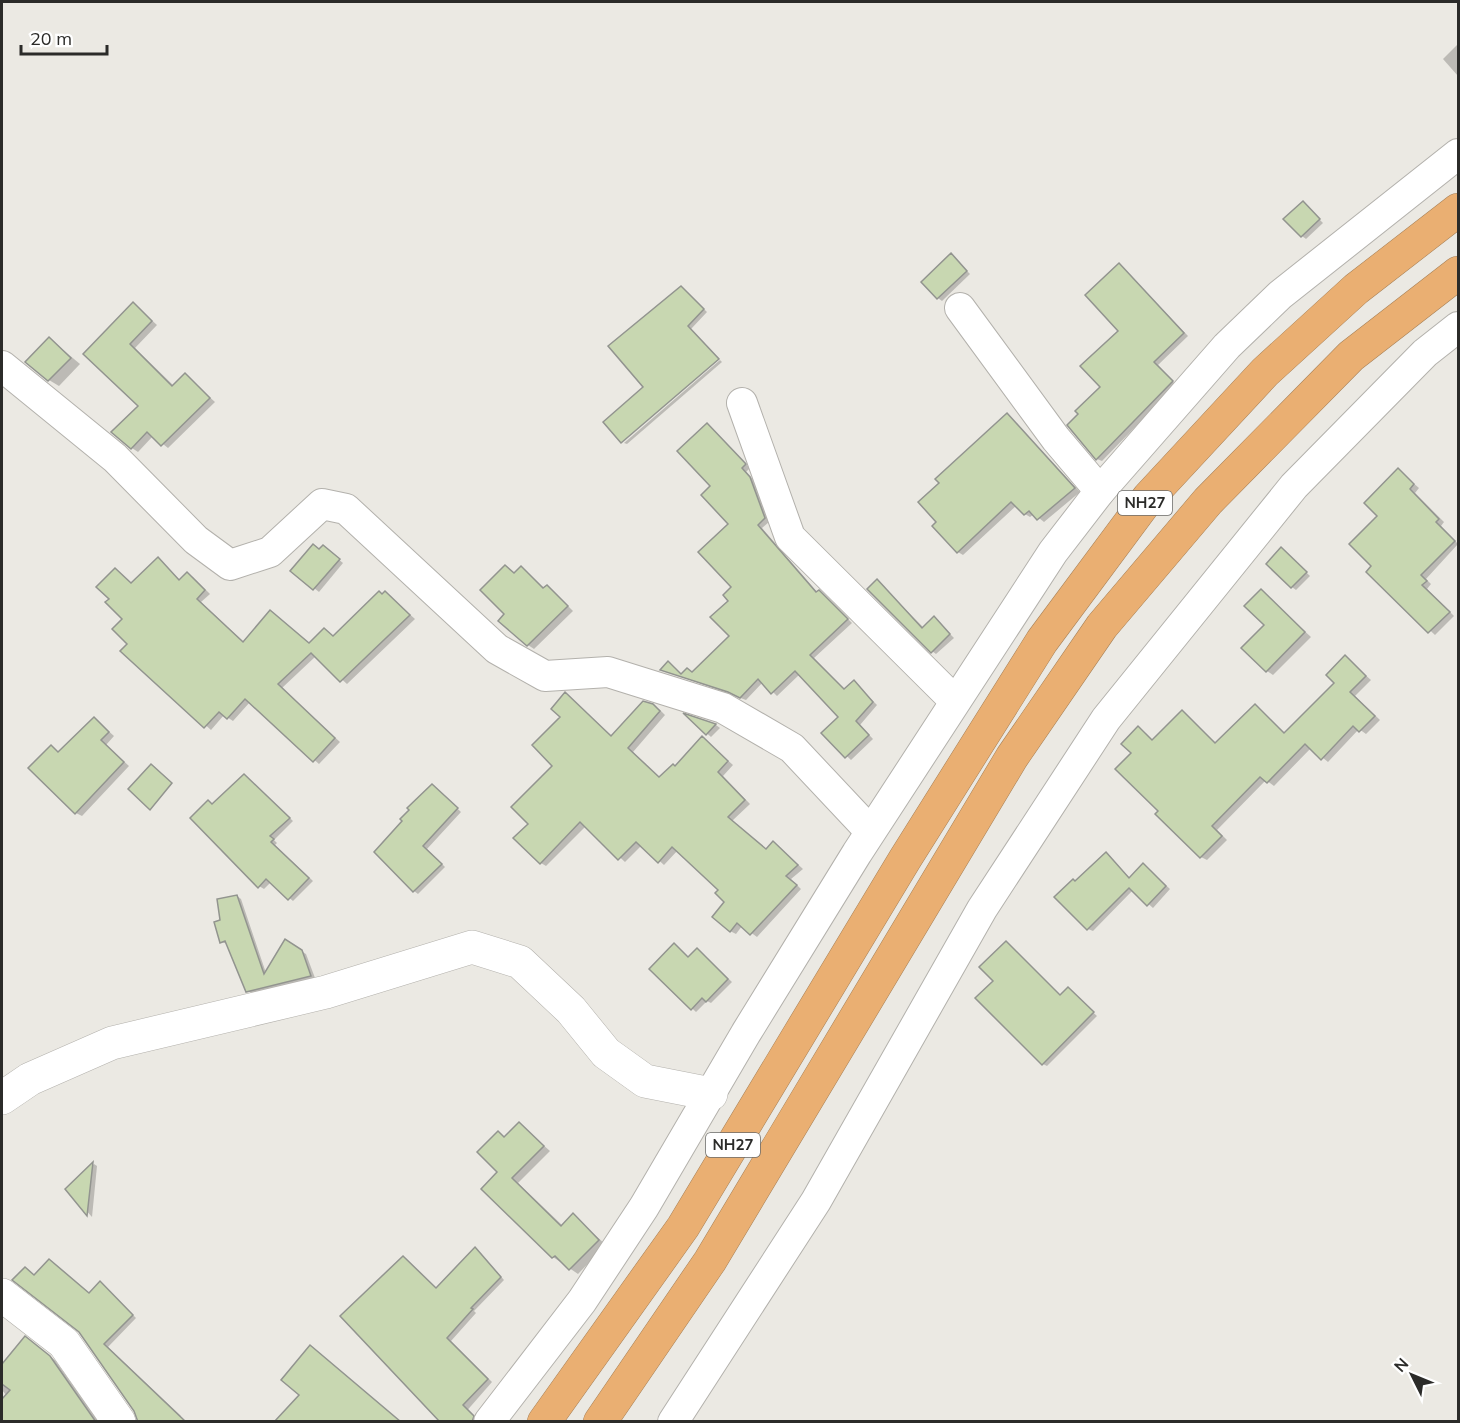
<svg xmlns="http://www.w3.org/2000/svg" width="1460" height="1423" font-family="Mulish,sans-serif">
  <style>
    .shadow { fill: #0003 }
    .building { fill: #c8d7b1; stroke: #92948f; stroke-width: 1.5 }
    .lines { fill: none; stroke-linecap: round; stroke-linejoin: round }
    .street-casing { stroke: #b3b1ac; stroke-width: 32 }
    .secondary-casing { stroke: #b3b1ac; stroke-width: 34 }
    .highway-casing { stroke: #a78158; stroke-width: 34 }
    .street { stroke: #fff; stroke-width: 30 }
    .secondary { stroke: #fff; stroke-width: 33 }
    .highway { stroke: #eaaf72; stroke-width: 33 }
    .labels { text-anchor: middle; stroke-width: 6; stroke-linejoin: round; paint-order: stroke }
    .shield { fill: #fff; stroke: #6b6b69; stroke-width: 1.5 }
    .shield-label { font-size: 15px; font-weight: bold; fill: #2b2b29 }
  </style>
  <rect width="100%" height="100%" fill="#ebe9e3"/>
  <g class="shadow">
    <polygon points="1458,44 1458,76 1443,59"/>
    <polygon points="1303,203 1323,223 1306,239 1302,236"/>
    <polygon points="951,255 970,274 942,301 938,298"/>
    <polygon points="1120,265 1188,336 1158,365 1176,385 1102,461 1097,459 1102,388 1120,331"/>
    <polygon points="681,287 707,312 691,329 718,358 621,441 645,387"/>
    <polygon points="134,304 157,325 135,348 174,386 185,375 215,402 168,448 153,436 138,452 132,448 140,406 85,354"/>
    <polygon points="50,339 80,364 59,386 49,380"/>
    <polygon points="720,360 722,362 627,444 624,443"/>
    <polygon points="1007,414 1080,492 1044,522 1034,514 1030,517 1025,514 1017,505 963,555 958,552"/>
    <polygon points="707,425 750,468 746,472 755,481 769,522 762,528 818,593 824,595 852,623 814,658 845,690 854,682 877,705 860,725 873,739 851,760 823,733 840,717 800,674 777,696 763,682 746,700 663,670 668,663 682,675 693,673 731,636 730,601 733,587 730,524 712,486"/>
    <polygon points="1398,470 1419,488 1415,493 1444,522 1441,526 1458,544 1426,579 1431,584 1427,589 1454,616 1435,635 1368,572 1373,566 1379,516"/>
    <polygon points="1282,549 1310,576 1296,590 1292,587"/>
    <polygon points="320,550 327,550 343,563 319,592 292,570"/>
    <polygon points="158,559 181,581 187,574 193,577 210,594 201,602 244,642 271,612 310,644 334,637 386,593 415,619 347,684 316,656 282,688 340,742 319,764 250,702 233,721 224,715 211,730 157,681 129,644 124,619 111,599 115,570 132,584"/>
    <polygon points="505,566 515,573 521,568 527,572 545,589 547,587 553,591 573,611 534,649 528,645 506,614"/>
    <polygon points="877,581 924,628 934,618 954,638 936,654 932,651"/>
    <polygon points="1261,591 1311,637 1273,675 1267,671 1266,625"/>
    <polygon points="1345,657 1371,680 1355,696 1380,720 1366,734 1359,729 1328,762 1311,748 1274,786 1266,780 1217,830 1227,840 1207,860 1201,857 1160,811 1133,753 1138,728 1154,741 1182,712 1216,743 1255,706 1285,733 1336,683"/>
    <polygon points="565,694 612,736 652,706 659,709 665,715 633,752 660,778 676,767 703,738 733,765 723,776 750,804 732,821 767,850 779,847 803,869 791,879 801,889 757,937 742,926 736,934 730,931 726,901 720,890 678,850 664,865 642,845 625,862 586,826 546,866 541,863 530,824 555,766"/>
    <polygon points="688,717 716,725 720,728 711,737"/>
    <polygon points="94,718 114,736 106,745 129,766 82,816 76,813 51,747 60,753"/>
    <polygon points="244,776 293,821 274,840 277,843 275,845 313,881 293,901 271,882 264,889 259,886 213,805"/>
    <polygon points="436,788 461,812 427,849 445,867 418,894 414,891 404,821 411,810"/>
    <polygon points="1106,854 1130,878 1143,864 1170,889 1153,908 1133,890 1093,931 1088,929 1076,882"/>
    <polygon points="237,896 241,899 266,973 285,941 306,954 315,978 252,993 247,991 228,944 221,942"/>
    <polygon points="1006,943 1061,996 1068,989 1097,1016 1047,1066 1043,1064 996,981"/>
    <polygon points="679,948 689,958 697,949 701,952 732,982 711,1003 707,1001 696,1012 651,969"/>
    <polygon points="519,1124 550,1151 518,1183 563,1226 573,1215 606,1245 578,1274 553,1257 499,1172 498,1133 506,1137"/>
    <polygon points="94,1164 97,1166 92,1217 67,1189"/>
    <polygon points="476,1249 504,1280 474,1311 476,1313 451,1341 492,1382 457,1422 403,1258 437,1289"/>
    <polygon points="35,1276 90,1294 104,1286 136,1318 108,1347 181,1416 176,1422 136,1411 81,1331"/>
    <polygon points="25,1338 55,1360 99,1422 2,1422 2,1400 6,1395 2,1390 2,1382 11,1374 2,1366"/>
  </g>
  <g class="building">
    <polygon points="1303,201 1320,219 1301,237 1283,219"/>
    <polygon points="951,253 967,271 937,299 921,282"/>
    <polygon points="1119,263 1184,333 1154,362 1173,381 1096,460 1067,425 1078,414 1075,411 1100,387 1080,366 1118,331 1085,295"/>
    <polygon points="681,286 704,309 688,326 719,359 621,443 603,422 643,387 608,346"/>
    <polygon points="133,302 152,321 130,344 172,386 185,373 210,398 161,446 147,432 131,449 111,432 138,406 83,354"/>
    <polygon points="49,337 71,358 48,381 25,362"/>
    <polygon points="1007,413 1075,488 1037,520 1029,511 1024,515 1011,502 957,553 932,526 936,522 918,502 939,483 935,479"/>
    <polygon points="707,423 746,464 742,468 750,477 765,518 758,525 816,592 819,590 848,619 810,655 844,689 854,680 873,702 856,721 869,735 845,758 821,733 838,717 795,671 771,694 758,679 740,698 728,692 660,670 668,661 681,674 687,668 692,672 729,636 710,617 728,601 723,595 731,587 698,552 728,524 701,495 710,486 677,451"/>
    <polygon points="1398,468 1414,484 1410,489 1439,519 1436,522 1455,541 1421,575 1427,581 1422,585 1450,612 1428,633 1366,572 1371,566 1349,544 1377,516 1364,503"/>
    <polygon points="313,544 319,549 323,545 340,559 313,590 290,571"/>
    <polygon points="1281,547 1307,572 1291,588 1266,564"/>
    <polygon points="158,557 179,580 187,572 205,590 197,599 243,642 270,610 309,643 324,628 333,636 379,591 382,594 385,591 410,615 340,682 311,653 278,684 335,738 313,762 245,699 227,719 219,712 204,728 120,651 127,644 112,629 122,619 105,602 109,599 96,587 115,568 131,583"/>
    <polygon points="505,565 514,573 521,566 543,588 547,585 568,606 527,646 498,621 504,614 480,590"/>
    <polygon points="877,579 922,628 934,616 950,634 931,653 867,589"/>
    <polygon points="1261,589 1305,632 1266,672 1241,648 1264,625 1244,606"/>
    <polygon points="1345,655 1366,676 1350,692 1375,716 1359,732 1353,726 1321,760 1305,744 1267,783 1260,777 1212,826 1222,836 1200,858 1155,814 1158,811 1115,769 1131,753 1121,744 1138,726 1152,740 1182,710 1215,743 1255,704 1284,733 1334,683 1326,675"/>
    <polygon points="565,692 611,736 643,701 653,704 660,711 628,748 659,777 673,764 675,766 702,736 728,761 718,772 745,800 728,817 766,849 773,841 798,865 786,876 797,885 750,935 737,923 730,932 712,917 724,902 715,893 718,890 672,847 658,863 636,842 618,860 580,822 540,864 513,838 528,824 511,807 552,766 532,745 560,717 551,709"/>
    <polygon points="683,713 716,724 706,735"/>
    <polygon points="94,717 109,732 101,740 124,762 75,814 28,768 51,745 58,752"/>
    <polygon points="151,764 172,783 150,810 128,789"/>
    <polygon points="244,774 290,818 270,836 274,839 271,842 309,878 288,900 266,879 258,888 190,818 208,800 212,804"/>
    <polygon points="432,784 458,808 423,846 442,864 413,892 374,852 402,821 400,819 409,810 407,808"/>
    <polygon points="1106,852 1129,878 1143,863 1166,886 1147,906 1129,888 1087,930 1054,897 1073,879 1075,881"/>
    <polygon points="237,895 264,974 285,939 302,950 311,976 246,992 225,941 220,943 214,922 220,920 217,899"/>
    <polygon points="1006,941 1060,995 1068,987 1094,1012 1042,1065 975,998 993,981 979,967"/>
    <polygon points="674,943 688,957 697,948 728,979 706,1002 702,998 691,1010 649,969"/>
    <polygon points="519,1122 544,1146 512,1178 561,1226 573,1213 599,1240 569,1270 555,1256 552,1258 481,1189 497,1172 477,1152 498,1131 504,1137"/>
    <polygon points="93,1162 87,1216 65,1189"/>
    <polygon points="475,1247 501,1277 471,1308 473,1309 447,1338 488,1379 463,1405 474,1416 472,1422 440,1422 340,1316 403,1256 436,1288"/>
    <polygon points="49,1259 89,1293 100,1281 133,1315 104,1344 186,1422 138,1422 134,1411 79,1332 12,1280 25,1267 34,1275"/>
    <polygon points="25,1336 50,1356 96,1422 2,1422 2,1399 10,1390 2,1384 2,1364"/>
    <polygon points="310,1345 401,1422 274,1422 299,1395 281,1380"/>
  </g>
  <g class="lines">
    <defs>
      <g id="street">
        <polyline points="960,308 1056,439 1100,491"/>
        <polyline points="2,366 115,458 196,540 230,565 270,552 322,504 346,509 497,649 545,676 608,672 723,708 792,748 870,831"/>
        <polyline points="742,403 790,537 955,701"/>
        <polyline points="489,1422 582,1301 644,1207 746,1033 857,853 1053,552 1100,491 1227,346 1280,295 1458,154"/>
        <polyline points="673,1422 816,1201 982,909 1106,719 1294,486 1425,353 1458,327"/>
      </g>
      <g id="secondary">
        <polyline points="2,1098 30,1079 112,1043 326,992 472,947 520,962 571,1010 606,1053 645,1081 711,1094"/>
        <polyline points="2,1295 64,1343 119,1422"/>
      </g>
      <g id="highway">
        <polyline points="544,1422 683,1227 905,859 1042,641 1149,497 1265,372 1356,289 1458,210"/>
        <polyline points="600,1422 710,1261 1012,757 1102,626 1208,501 1351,356 1458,273"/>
      </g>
    </defs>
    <use href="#street" class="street-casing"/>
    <use href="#secondary" class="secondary-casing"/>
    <use href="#highway" class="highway-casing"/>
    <use href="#street" class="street"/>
    <use href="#secondary" class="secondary"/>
    <use href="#highway" class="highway"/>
  </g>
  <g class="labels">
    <g class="shield">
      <rect x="1118" y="491" width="54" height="24" rx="4.5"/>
      <rect x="706" y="1133" width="54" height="24" rx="4.5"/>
    </g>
    <g class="shield-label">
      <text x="1145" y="508">NH27</text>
      <text x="733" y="1150">NH27</text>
    </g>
  </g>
  <rect width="1460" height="1423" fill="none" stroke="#2b2b29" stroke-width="6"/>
  <g transform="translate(1412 1375) rotate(313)" stroke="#ffffff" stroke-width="4.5" paint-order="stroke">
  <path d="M0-4.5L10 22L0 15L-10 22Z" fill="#2b2b29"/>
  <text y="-9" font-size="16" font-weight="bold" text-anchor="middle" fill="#2b2b29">N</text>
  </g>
  <path d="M21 45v9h86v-9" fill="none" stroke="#2b2b29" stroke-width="3"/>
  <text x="30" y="45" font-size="18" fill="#2b2b29" stroke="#ffffff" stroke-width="4.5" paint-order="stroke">20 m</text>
</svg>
